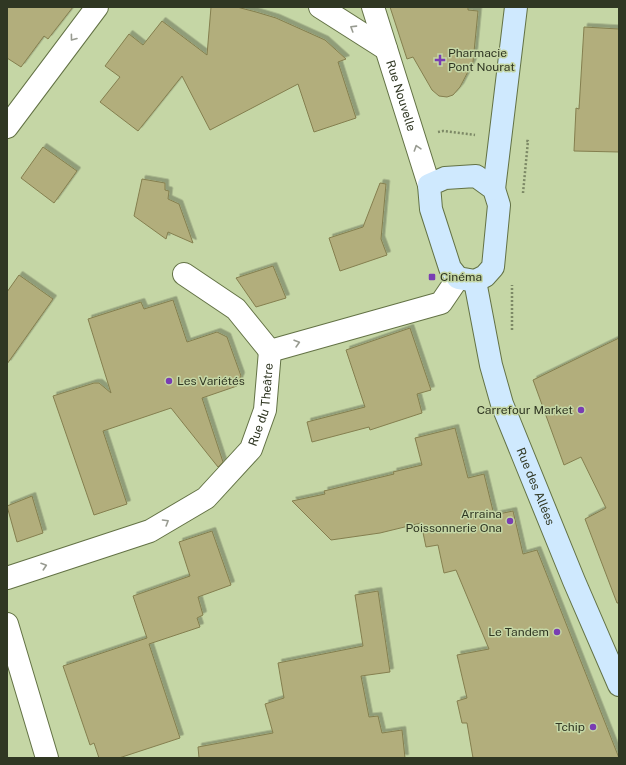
<svg xmlns="http://www.w3.org/2000/svg" width="626" height="765" font-family="'Public Sans',sans-serif">
  <style>
    .building { fill: #b2ae7b; stroke: #847f4f; filter: url(#shadow) }
    .lines { fill: none; stroke-linecap: round; stroke-linejoin: round }
    .street-casing { stroke: #637245; stroke-width: 24 }
    .secondary-casing { stroke: #637245; stroke-width: 24 }
    .path { stroke: #7d8966; stroke-width: 2.5; stroke-dasharray: 2 2; stroke-linecap: butt }
    .street { stroke: #fff; stroke-width: 22 }
    .secondary { stroke: #cfe9fe; stroke-width: 22 }
    .oneway { stroke: #989b91 }
    .poi-dot { fill: #793db3; stroke: #c5d6a5; stroke-width: 1.5 }
    .labels { text-anchor: middle; stroke-width: 3; stroke-linejoin: round; paint-order: stroke }
    .poi-label { font-size: 12px; fill: #303723; stroke: #c5d6a5; text-anchor: end }
    .street-label { font-size: 12px; fill: #303723; stroke: #c5d6a5 }
  </style>
  <defs>
    <filter id="shadow"><feDropShadow dx="3.5" dy="-3.5" stdDeviation="0" flood-color="#0004"/></filter>
  </defs>
  <rect width="100%" height="100%" fill="#c5d6a5"/>
  <g class="building">
    <polygon points="7,7 73,7 48,39 44,36 21,67 7,58"/>
    <polygon points="211,7 237,7 256,12 276,18 325,40 346,59 338,62 356,118 314,132 298,84 210,130 182,76 138,131 100,102 120,77 105,66 129,34 143,45 162,21 207,55"/>
    <polygon points="390,7 468,7 468,10 478,11 473,62 460,87 453,95 447,97 439,96 432,90 413,57 407,59"/>
    <polygon points="584,27 619,29 619,152 574,151 576,108 579,109"/>
    <polygon points="43,147 77,171 54,203 21,178"/>
    <polygon points="142,179 165,183 165,190 169,191 168,199 179,204 193,243 168,232 166,239 134,216"/>
    <polygon points="380,183 386,184 381,239 387,255 340,271 329,238 363,227"/>
    <polygon points="273,266 286,298 256,307 236,278"/>
    <polygon points="19,275 53,299 7,364 7,292"/>
    <polygon points="173,300 187,342 217,332 227,337 241,376 237,386 202,398 223,462 218,467 171,408 103,431 127,504 94,515 53,396 94,383 99,383 111,393 88,319 141,302 144,309"/>
    <polygon points="410,328 431,390 417,394 422,413 370,430 369,427 312,442 307,422 365,407 346,350"/>
    <polygon points="619,338 619,603 617,603 585,519 606,508 581,457 564,465 533,380"/>
    <polygon points="455,428 468,478 484,474 494,515 513,511 523,554 537,550 619,758 473,758 467,723 462,723 457,701 467,698 457,655 489,649 456,570 444,573 438,545 426,547 421,523 380,533 331,540 292,501 325,494 324,491 394,474 393,472 422,465 415,438"/>
    <polygon points="32,496 43,533 17,542 7,506"/>
    <polygon points="212,531 231,585 198,597 203,615 197,618 200,627 149,644 180,738 119,758 99,758 94,743 90,745 63,666 147,638 133,596 190,576 179,542"/>
    <polygon points="378,591 390,672 361,676 369,717 378,716 382,733 402,730 405,758 199,758 198,747 273,733 265,704 284,698 278,663 363,646 355,595"/>
  </g>
  <g class="lines">
    <defs>
      <g id="street">
        <polyline points="320,7 386,49"/>
        <path id="s1" d="M 373,7 L 429,185"/>
        <polyline points="7,127 97,7"/>
        <polyline points="184,274 236,309 270,351"/>
        <path id="s2" d="M 7,578 L 150,531 L 206,498 L 251,449 L 265,410 L 270,351 L 441,303 L 458,278"/>
        <polyline points="7,624 47,758"/>
      </g>
      <g id="secondary">
        <polygon points="476,176 494,189 499,205 493,267 485,276 475,281 458,278 450,268 431,209 429,185 445,178"/>
        <polyline points="494,189 516,7"/>
        <path id="s3" d="M 475,281 L 491,365 L 502,404 L 574,581 L 619,685"/>
      </g>
    </defs>
    <use href="#street" class="street-casing"/>
    <use href="#secondary" class="secondary-casing"/>
    <g class="path">
      <polyline points="438,132 443,131 475,135"/>
      <polyline points="523,193 528,141 525,141"/>
      <polyline points="512,330 512,285"/>
    </g>
    <use href="#street" class="street"/>
    <use href="#secondary" class="secondary"/>
  </g>
  <defs><path id="oneway-chevron" d="M-2-3.5L2.5 0L-2 3.5" fill="none" stroke-width="1.6" stroke-linecap="round" stroke-linejoin="round"/></defs>
  <g class="oneway">
    <use href="#oneway-chevron" transform="translate(353 28) rotate(-148)"/>
    <use href="#oneway-chevron" transform="translate(73 38) rotate(127)"/>
    <use href="#oneway-chevron" transform="translate(417 148) rotate(-108)"/>
    <use href="#oneway-chevron" transform="translate(297 343) rotate(-16)"/>
    <use href="#oneway-chevron" transform="translate(166 522) rotate(-31)"/>
    <use href="#oneway-chevron" transform="translate(44 566) rotate(-18)"/>
  </g>
  <g class="poi-dot">
    <path d="M438 54h4v4h4v4h-4v4h-4v-4h-4v-4h4z"/>
    <rect x="428" y="273" width="8" height="8" rx="2"/>
    <circle cx="169" cy="381" r="4"/>
    <circle cx="581" cy="410" r="4"/>
    <circle cx="510" cy="521" r="4"/>
    <circle cx="557" cy="632" r="4"/>
    <circle cx="593" cy="727" r="4"/>
  </g>
  <g class="labels">
    <g class="poi-label">
      <text x="448" y="57" text-anchor="start">Pharmacie<tspan x="448" dy="14">Pont Nourat</tspan></text>
      <text x="440" y="281" text-anchor="start">Cinéma</text>
      <text x="177" y="385" text-anchor="start">Les Variétés</text>
      <text x="573" y="414">Carrefour Market</text>
      <text x="502" y="518">Arraina<tspan x="502" dy="14">Poissonnerie Ona</tspan></text>
      <text x="549" y="636">Le Tandem</text>
      <text x="585" y="731">Tchip</text>
    </g>
    <g class="street-label">
      <text dy="4" stroke="none"><textPath href="#s1" startOffset="93">Rue Nouvelle</textPath></text>
      <text dy="4" stroke="none"><textPath href="#s2" startOffset="328">Rue du Theâtre</textPath></text>
      <text dy="4" stroke="none"><textPath href="#s3" startOffset="215">Rue des Allées</textPath></text>
    </g>
  </g>
  <rect width="626" height="765" fill="none" stroke="#303723" stroke-width="16"/>
</svg>
